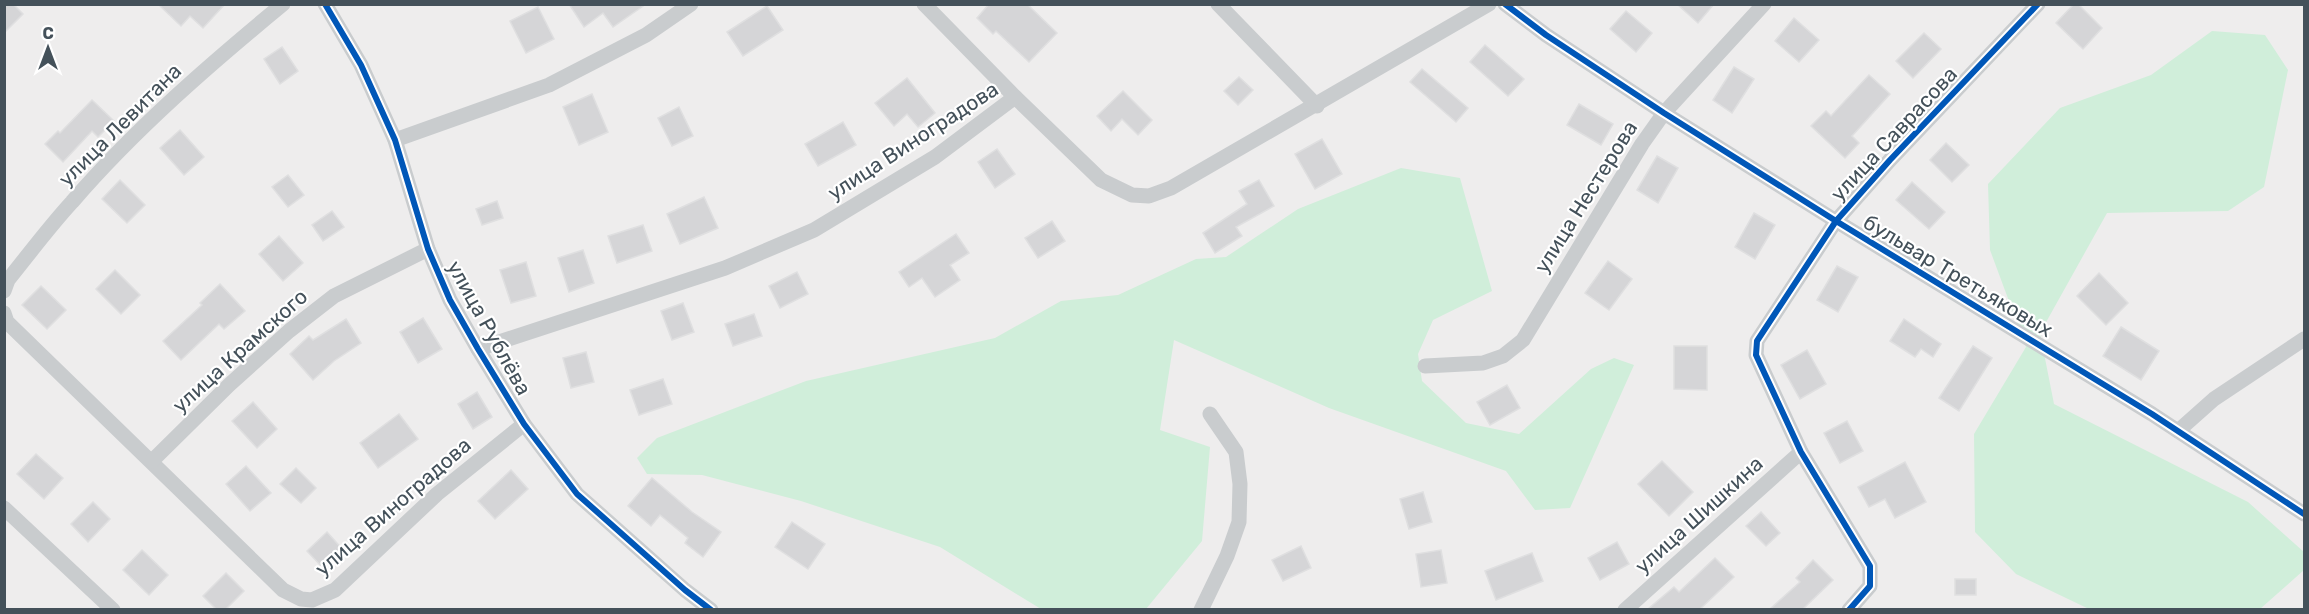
<svg xmlns="http://www.w3.org/2000/svg" width="2309" height="614" font-family="Rubik,sans-serif">
  <style>
    .green { fill: #d0eeda }
    .building { fill: #d5d5d7; stroke: #dfdfe0; stroke-width: 1.5 }
    .lines { fill: none; stroke-linecap: round; stroke-linejoin: round }
    .minor { stroke: #c9ccce; stroke-width: 15 }
    .cycleway-casing { stroke: #fff; stroke-width: 10 }
    .cycleway { stroke: #0057b8; stroke-width: 6 }
    .labels { text-anchor: middle; stroke-width: 4.5; stroke-linejoin: round; paint-order: stroke }
    .street-label { font-size: 21px; fill: #44515a; stroke: #fff }
  </style>
  <rect width="100%" height="100%" fill="#eeeded"/>
  <g class="green">
    <polygon points="2212,31 2265,35 2288,70 2264,187 2228,211 2107,213 2040,333 2054,404 2248,502 2304,552 2304,570 2260,609 2089,609 2016,574 1975,532 1974,434 2026,347 1990,250 1988,184 2060,108 2151,75"/>
    <polygon points="1401,168 1460,178 1492,291 1433,320 1418,354 1422,381 1466,423 1519,434 1591,369 1614,358 1634,365 1570,508 1535,510 1506,471 1329,408 1174,340 1160,430 1210,447 1202,541 1146,609 1041,609 940,547 801,501 702,475 647,474 637,458 657,438 806,381 995,338 1061,301 1118,295 1196,259 1226,257 1298,209"/>
  </g>
  <g class="building">
    <polygon points="4,4 13,4 23,14 4,33"/>
    <polygon points="158,4 225,4 203,28 190,16 181,26"/>
    <polygon points="569,4 646,4 613,27 603,13 584,27"/>
    <polygon points="989,4 1027,4 1057,33 1029,62 996,31 993,34 977,18"/>
    <polygon points="1677,4 1714,4 1698,23"/>
    <polygon points="2074,4 2078,4 2102,28 2083,49 2056,23"/>
    <polygon points="767,6 783,30 743,56 727,32"/>
    <polygon points="538,7 554,39 526,53 510,21"/>
    <polygon points="1626,11 1652,33 1636,52 1610,29"/>
    <polygon points="1794,18 1819,40 1799,62 1775,41"/>
    <polygon points="1924,33 1941,49 1913,78 1896,61"/>
    <polygon points="1485,45 1524,79 1508,96 1470,62"/>
    <polygon points="282,47 298,71 280,84 264,59"/>
    <polygon points="1734,67 1754,79 1732,113 1713,100"/>
    <polygon points="1422,69 1468,108 1456,122 1410,82"/>
    <polygon points="1869,75 1890,94 1852,136 1859,143 1845,158 1811,126 1826,111 1831,116"/>
    <polygon points="1239,77 1253,90 1238,105 1224,91"/>
    <polygon points="907,78 935,113 918,127 907,114 894,126 875,103"/>
    <polygon points="1123,91 1152,120 1138,135 1122,119 1111,131 1097,116"/>
    <polygon points="592,94 608,132 579,145 563,107"/>
    <polygon points="92,100 114,121 98,137 92,131 63,162 45,144 58,131 60,133"/>
    <polygon points="1579,104 1613,124 1601,145 1567,125"/>
    <polygon points="679,107 693,136 672,146 658,118"/>
    <polygon points="843,122 856,145 818,166 805,144"/>
    <polygon points="180,130 204,157 184,175 160,148"/>
    <polygon points="1322,139 1342,174 1315,189 1295,154"/>
    <polygon points="1946,143 1969,165 1952,182 1930,160"/>
    <polygon points="997,149 1015,174 995,188 978,162"/>
    <polygon points="1657,156 1678,168 1658,203 1637,190"/>
    <polygon points="288,175 304,195 288,207 272,187"/>
    <polygon points="120,180 145,205 127,223 102,199"/>
    <polygon points="1259,180 1274,206 1236,227 1242,236 1215,253 1203,233 1247,204 1239,191"/>
    <polygon points="1912,182 1945,212 1929,229 1896,200"/>
    <polygon points="704,197 718,228 680,244 667,214"/>
    <polygon points="497,201 503,218 482,225 476,209"/>
    <polygon points="332,211 344,227 323,241 312,225"/>
    <polygon points="1754,213 1775,225 1755,259 1735,247"/>
    <polygon points="1052,221 1065,241 1038,258 1025,238"/>
    <polygon points="643,225 652,251 617,263 608,236"/>
    <polygon points="956,234 969,253 950,265 960,280 935,297 922,278 909,287 899,272"/>
    <polygon points="279,236 303,263 283,281 259,254"/>
    <polygon points="583,250 594,283 569,292 558,258"/>
    <polygon points="1608,261 1632,279 1609,310 1585,293"/>
    <polygon points="526,262 536,296 511,303 500,270"/>
    <polygon points="1837,266 1858,277 1838,312 1817,300"/>
    <polygon points="115,270 140,295 121,314 96,289"/>
    <polygon points="797,272 808,294 780,308 769,286"/>
    <polygon points="2099,273 2128,303 2106,325 2077,296"/>
    <polygon points="220,284 245,311 224,329 219,324 181,360 163,341 202,305 200,303"/>
    <polygon points="41,286 66,310 47,329 22,305"/>
    <polygon points="683,303 694,332 672,340 661,311"/>
    <polygon points="754,314 762,336 733,346 725,324"/>
    <polygon points="423,318 442,349 418,363 400,332"/>
    <polygon points="346,319 361,343 334,361 313,380 290,354 309,336 313,340"/>
    <polygon points="1904,319 1941,344 1933,357 1921,349 1915,357 1890,341"/>
    <polygon points="2121,327 2159,351 2141,380 2103,356"/>
    <polygon points="1674,346 1707,346 1707,390 1674,389"/>
    <polygon points="1973,346 1992,358 1959,411 1939,398"/>
    <polygon points="1807,350 1826,384 1800,399 1781,365"/>
    <polygon points="586,352 594,382 571,388 563,358"/>
    <polygon points="663,379 672,404 639,415 630,390"/>
    <polygon points="1507,385 1520,408 1490,425 1477,402"/>
    <polygon points="477,392 492,417 473,429 458,404"/>
    <polygon points="253,402 277,429 257,448 232,421"/>
    <polygon points="399,414 418,439 378,468 360,443"/>
    <polygon points="1847,421 1863,451 1840,463 1824,433"/>
    <polygon points="36,454 63,478 44,499 17,474"/>
    <polygon points="1662,461 1693,492 1669,516 1638,484"/>
    <polygon points="1905,462 1926,502 1895,518 1885,499 1869,507 1858,487"/>
    <polygon points="246,466 271,493 250,511 226,484"/>
    <polygon points="296,468 316,488 301,503 280,484"/>
    <polygon points="511,470 528,489 495,519 478,501"/>
    <polygon points="652,478 692,512 721,532 703,557 685,543 688,538 660,515 651,526 628,506"/>
    <polygon points="1423,492 1432,522 1409,529 1400,499"/>
    <polygon points="93,502 110,519 88,542 71,524"/>
    <polygon points="1761,512 1780,533 1766,546 1746,526"/>
    <polygon points="792,522 825,544 808,569 775,547"/>
    <polygon points="327,532 344,551 324,569 307,551"/>
    <polygon points="1617,542 1629,564 1600,580 1588,558"/>
    <polygon points="1301,546 1311,568 1283,581 1272,560"/>
    <polygon points="142,550 168,575 149,595 123,570"/>
    <polygon points="1441,550 1447,583 1421,587 1416,554"/>
    <polygon points="1532,553 1543,581 1496,600 1485,571"/>
    <polygon points="1715,558 1734,577 1700,609 1648,609 1674,587 1679,592"/>
    <polygon points="1813,560 1833,580 1803,609 1770,609 1800,582 1796,578"/>
    <polygon points="226,573 244,591 226,609 216,609 203,596"/>
    <rect x="1955" y="579" width="21" height="16"/>
  </g>
  <g class="lines">
    <g class="minor">
      <polyline points="325,4 361,65 395,140 428,249 450,300 478,349 524,424 577,494 685,590 711,610"/>
      <polyline points="924,4 1015,97 1101,180 1132,195 1149,196 1171,188 1489,4"/>
      <polyline points="1218,4 1317,106"/>
      <polyline points="1505,4 1546,35 1664,113 1836,221 2152,414 2304,514"/>
      <polyline points="395,140 549,85 646,35 691,4"/>
      <path d="M 4,291 L 8,280 C 29,254 49,227 72,202 C 135,129 209,65 283,4"/>
      <polyline points="4,313 7,322 283,590 301,599 312,600 335,590 437,494 524,424"/>
      <polyline points="478,349 725,268 814,230 935,157 1015,97"/>
      <polyline points="1425,366 1483,363 1503,356 1523,340 1642,144 1664,113 1764,4"/>
      <polyline points="2178,431 2214,399 2304,339"/>
      <polyline points="152,461 229,385 289,331 334,296 428,249"/>
      <polyline points="4,508 113,610"/>
      <polyline points="1201,610 1227,556 1239,522 1240,484 1236,452 1210,414"/>
      <polyline points="1625,610 1801,452"/>
      <polyline points="1849,610 1870,586 1870,566 1801,452 1756,355 1757,341 1836,221 1890,160 2038,4"/>
    </g>
    <defs>
      <g id="cycleway">
        <polyline points="325,4 361,65 395,140 428,249 450,300 478,349 524,424 577,494 685,590 711,610"/>
        <polyline points="1505,4 1546,35 1664,113 1836,221 2152,414 2304,514"/>
        <polyline points="1849,610 1870,586 1870,566 1801,452 1756,355 1757,341 1836,221 1890,160 2038,4"/>
      </g>
    </defs>
    <use href="#cycleway" class="cycleway-casing"/>
    <use href="#cycleway" class="cycleway"/>
  </g>
  <g class="labels">
    <g class="street-label">
      <text transform="translate(120 125) rotate(-45)" y="7">улица Левитана</text>
      <text transform="translate(1894 134) rotate(-47)" y="7">улица Саврасова</text>
      <text transform="translate(913 141) rotate(-33)" y="7">улица Виноградова</text>
      <text transform="translate(1586 197) rotate(-58)" y="7">улица Нестерова</text>
      <text transform="translate(1958 276) rotate(31)" y="7">бульвар Третьяковых</text>
      <text transform="translate(489 328) rotate(61)" y="7">улица Рублёва</text>
      <text transform="translate(240 351) rotate(-42)" y="7">улица Крамского</text>
      <text transform="translate(393 507) rotate(-41)" y="7">улица Виноградова</text>
      <text transform="translate(1699 515) rotate(-42)" y="7">улица Шишкина</text>
    </g>
  </g>
  <rect width="2309" height="614" fill="none" stroke="#44515a" stroke-width="12"/>
  <g transform="translate(48 48)" stroke="#ffffff" stroke-width="4.5" paint-order="stroke">
  <path d="M0-4.5L10 22L0 15L-10 22Z" fill="#44515a"/>
  <text y="-9" font-size="16" font-weight="bold" text-anchor="middle" fill="#44515a">С</text>
  </g>
</svg>
